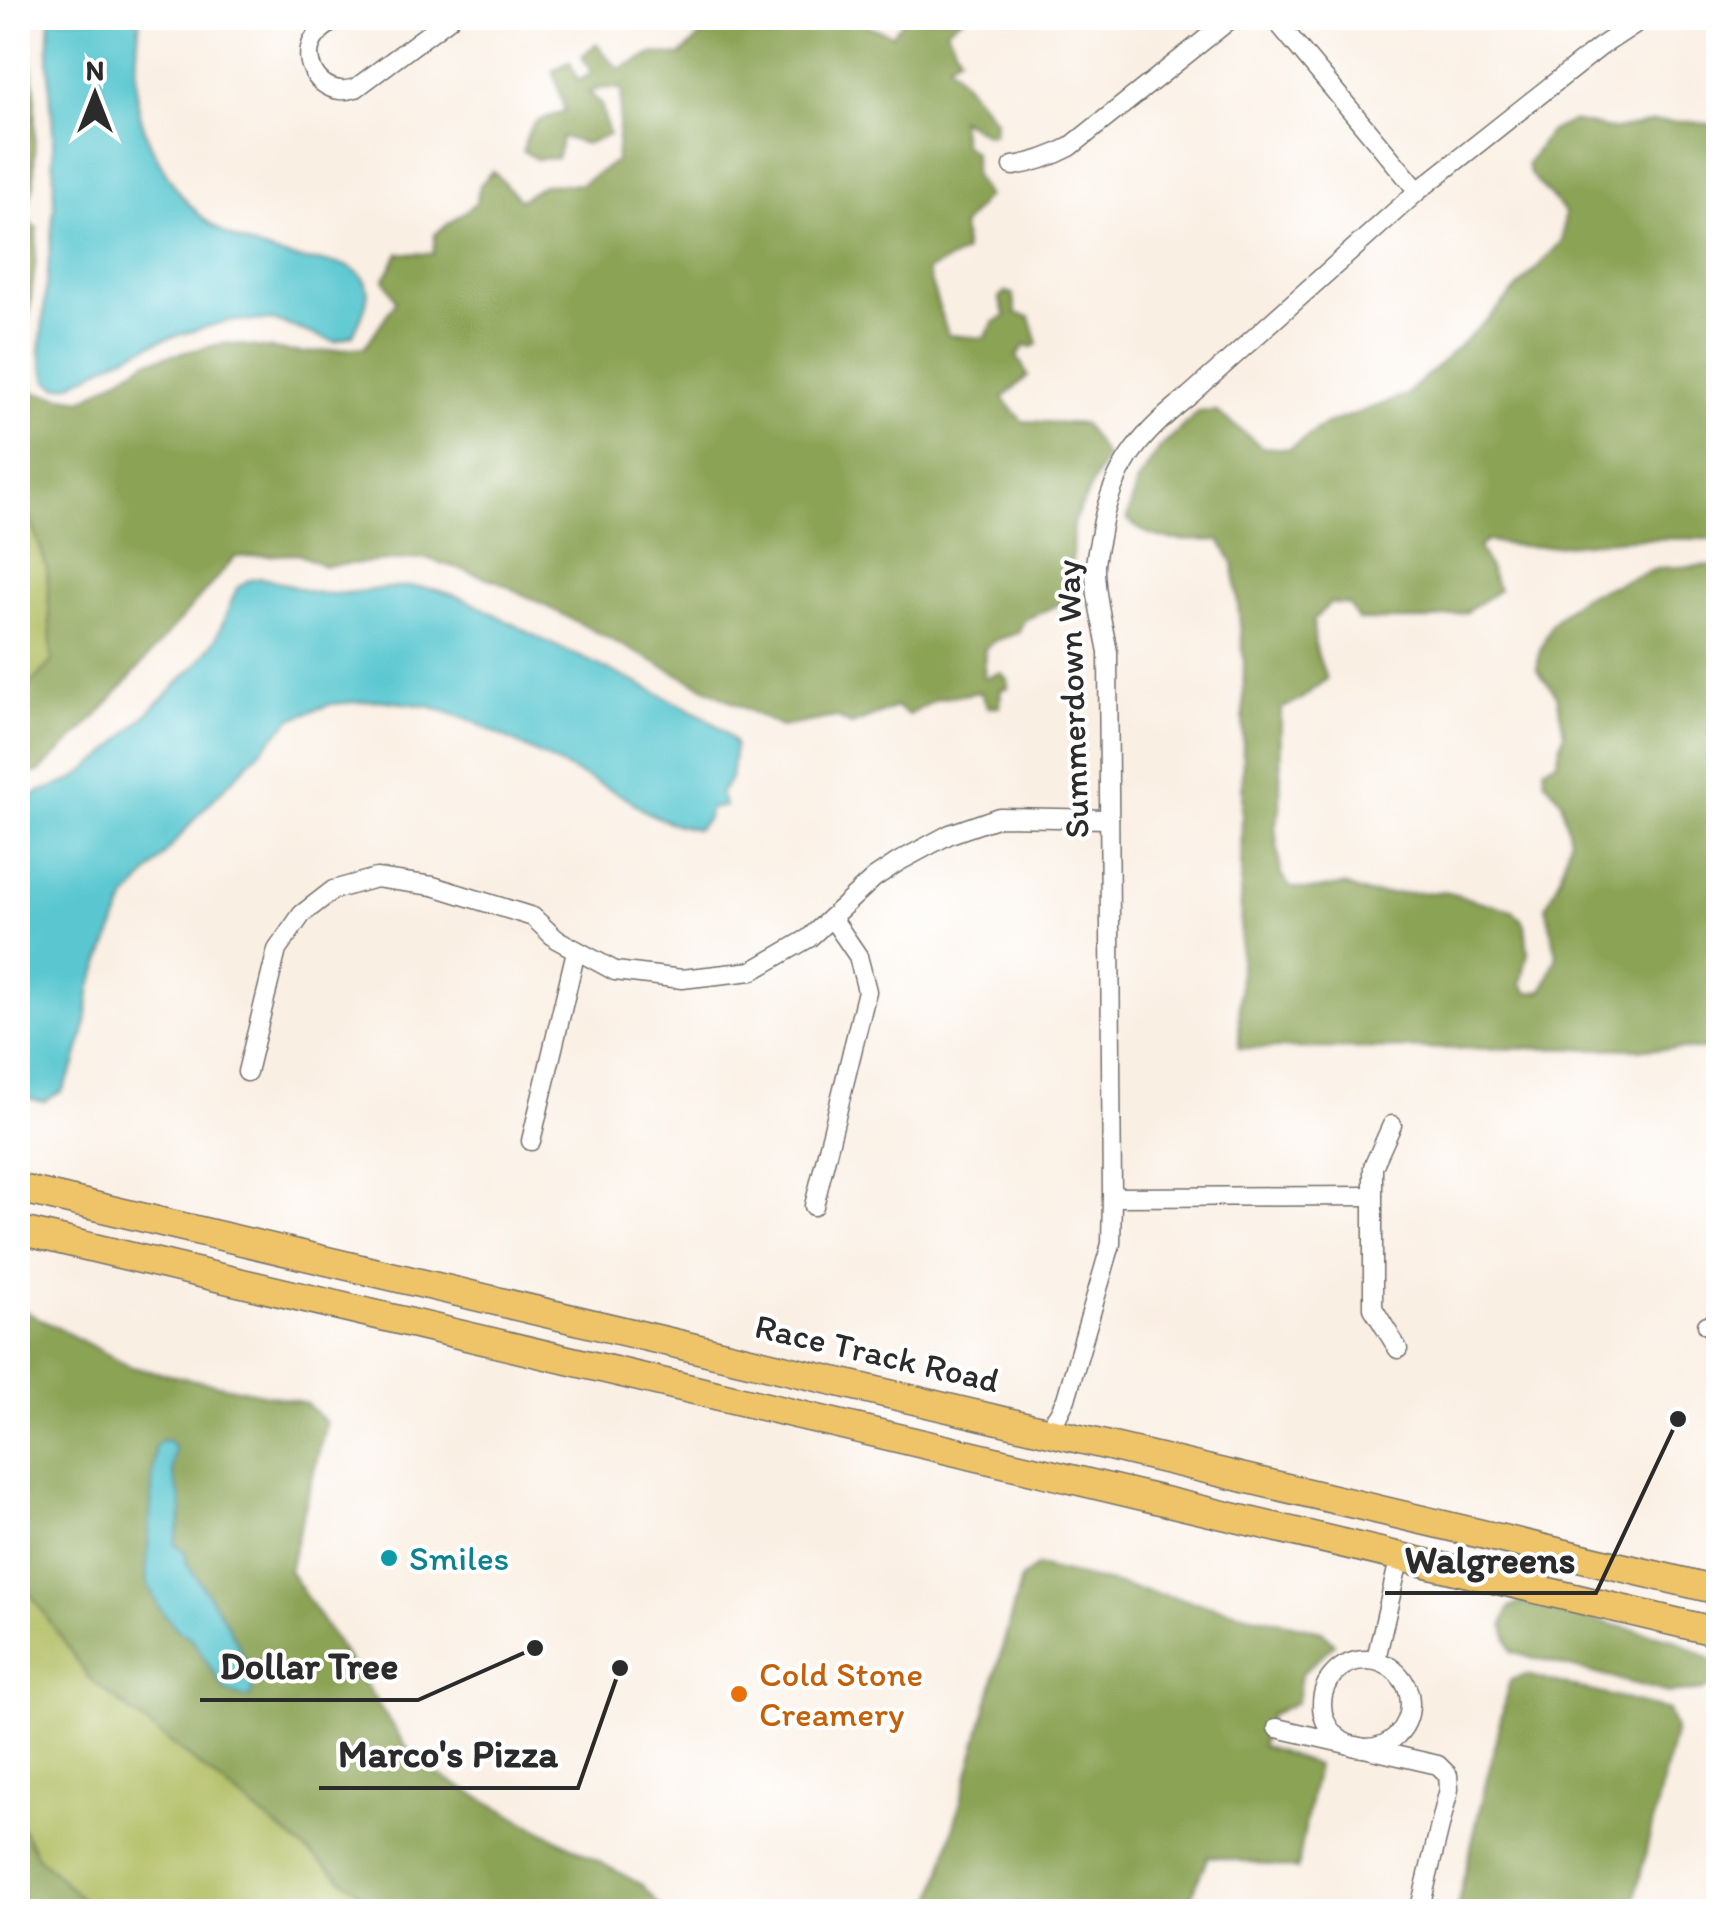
<svg xmlns="http://www.w3.org/2000/svg" width="1736" height="1929" font-family="Itim,sans-serif">
  <style>
    .green { fill: #afbb5d; stroke: #6d7344; stroke-width: 2.5 }
    .forest { fill: #8ba354; stroke: #5b6740; stroke-width: 2.5; fill-rule: evenodd }
    .water { fill: #5ac7d0; stroke: #42797e; stroke-width: 2.5 }
    .lines { fill: none; stroke-linecap: round; stroke-linejoin: round }
    .minor-casing { stroke: #73706b; stroke-width: 21 }
    .primary-casing { stroke: #73706b; stroke-width: 31 }
    .minor { stroke: #fff; stroke-width: 18 }
    .primary { stroke: #efc469; stroke-width: 28 }
    .culture-dot { fill: #0f9aa8; stroke: #fff; stroke-width: 4 }
    .food-dot { fill: #e8710a; stroke: #fff; stroke-width: 4 }
    .labels { text-anchor: middle; stroke-width: 8; stroke-linejoin: round; paint-order: stroke }
    .street-label { font-size: 35px; fill: #2b2b2b; stroke: #fff }
    .culture-label { font-size: 35px; fill: #0d838f; stroke: #fff; text-anchor: start }
    .food-label { font-size: 35px; fill: #c56008; stroke: #fff; text-anchor: start }
    .leader { fill: none; stroke: #2b2b2b; stroke-width: 4 }
    .callout-dot { fill: #2b2b2b; stroke: #fff; stroke-width: 4 }
    .callout-label { font-size: 38px; text-anchor: middle; font-weight: bold; fill: #2b2b2b; stroke: #fff; stroke-width: 8; stroke-linejoin: round; paint-order: stroke }
  </style>
  <rect width="100%" height="100%" fill="#fff"/>
  <filter id="ink" filterUnits="userSpaceOnUse"><feTurbulence type="fractalNoise" baseFrequency=".01" numOctaves="2"/><feDisplacementMap in="SourceGraphic" scale="20" xChannelSelector="R" yChannelSelector="G"/><feConvolveMatrix kernelMatrix="1 2 1 2 8 2 1 2 1" color-interpolation-filters="sRGB"/></filter>
  <filter id="wash" filterUnits="userSpaceOnUse"><feTurbulence type="fractalNoise" baseFrequency=".0048" numOctaves="4" result="noise"/><feDisplacementMap in="SourceGraphic" scale="40" xChannelSelector="R" yChannelSelector="G"/><feGaussianBlur stdDeviation="2.25" result="paint"/><feColorMatrix in="noise" values="0 0 0 0 0 0 0 0 0 0 0 0 0 0 0 0 0 1.4 0 .05"/><feComposite in="paint" operator="in"/></filter>
  <g filter="url(#wash)">
    <rect width="100%" height="100%" fill="#faefe3"/>
    <g class="green">
      <polygon points="18,480 47,568 52,661 18,698"/>
      <polygon points="18,1565 29,1592 90,1679 383,1911 94,1911 37,1856 18,1821"/>
    </g>
    <g class="forest">
      <path d="M 18,18 L 24,18 L 35,91 L 34,183 L 24,218 L 37,228 L 35,266 L 24,349 L 33,392 L 82,400 L 147,361 L 225,343 L 303,353 L 365,347 L 396,301 L 384,279 L 399,253 L 433,254 L 435,234 L 476,203 L 480,185 L 493,171 L 520,200 L 543,185 L 581,184 L 616,161 L 622,89 L 604,88 L 589,92 L 601,104 L 609,135 L 585,144 L 562,137 L 557,158 L 536,159 L 523,151 C 529,119 536,121 565,112 L 553,70 L 570,62 L 578,81 L 591,73 L 582,56 L 596,44 L 619,69 L 655,53 L 680,56 L 708,29 L 774,18 L 858,18 L 859,22 L 892,35 L 905,18 L 963,18 L 946,29 L 960,56 L 948,63 L 995,120 L 994,133 L 987,135 L 960,119 L 963,144 L 974,153 L 974,176 L 987,196 L 962,226 L 965,252 L 927,271 L 948,335 L 985,338 L 993,323 L 1006,316 L 999,298 L 1005,292 L 1013,294 L 1016,314 L 1030,317 L 1038,344 L 1032,347 L 1026,345 L 1017,356 L 1028,376 L 1003,398 L 1022,421 L 1084,424 L 1106,457 L 1073,523 L 1071,599 L 1024,620 L 1018,633 L 997,640 L 985,648 L 984,678 L 1001,673 L 1008,680 L 1008,688 L 1001,689 L 1000,707 L 988,707 L 980,692 L 937,699 L 909,715 L 896,707 L 851,725 L 836,717 L 781,727 L 497,581 L 426,558 L 325,566 L 298,554 L 235,557 L 95,718 L 40,771 L 18,778 L 18,698 L 52,661 L 47,568 L 18,480 Z"/>
      <path d="M 1572,121 L 1616,130 L 1652,122 L 1691,122 L 1718,125 L 1718,539 C 1689,539 1660,538 1631,539 C 1587,541 1530,554 1488,540 L 1479,547 L 1499,590 L 1466,612 L 1428,620 L 1358,620 L 1349,605 L 1330,603 L 1313,620 L 1315,647 L 1326,679 L 1300,700 L 1281,709 L 1280,810 L 1275,827 L 1281,874 L 1290,887 L 1310,890 L 1344,885 L 1368,894 L 1444,892 L 1513,910 L 1525,924 L 1528,953 L 1521,984 L 1528,993 L 1543,991 L 1557,955 L 1546,907 L 1561,874 L 1570,839 L 1561,800 L 1544,779 L 1544,768 L 1557,761 L 1564,733 L 1557,695 L 1537,670 L 1540,650 L 1551,624 L 1579,598 L 1659,568 L 1718,565 L 1718,1049 L 1239,1048 L 1244,662 L 1234,565 L 1220,540 C 1187,540 1151,545 1127,519 L 1137,482 L 1160,448 L 1198,412 L 1216,411 L 1262,447 L 1289,449 L 1326,424 L 1405,396 L 1489,318 L 1562,241 L 1565,212 L 1530,174 L 1527,164 L 1549,132 Z"/>
      <path d="M 18,1307 L 132,1367 L 306,1403 L 326,1423 L 289,1571 L 418,1764 L 642,1885 L 664,1911 L 383,1911 L 90,1679 L 29,1592 L 18,1565 ZM 175,1449 L 171,1463 L 182,1515 L 174,1544 C 203,1587 234,1629 253,1678 L 225,1690 L 193,1640 L 174,1626 L 150,1534 L 154,1480 Z"/>
      <polygon points="1036,1566 1322,1631 1334,1644 1301,1674 1297,1702 1270,1715 1261,1746 1317,1765 1297,1869 1208,1856 1188,1904 1194,1911 931,1911 1021,1579"/>
      <path d="M 1521,1603 L 1673,1639 L 1718,1663 L 1718,1685 C 1703,1693 1686,1690 1669,1693 L 1512,1652 L 1503,1624 L 1510,1607 Z"/>
      <polygon points="1526,1675 1668,1710 1675,1729 1632,1911 1456,1911 1510,1680"/>
      <polygon points="18,1821 37,1856 94,1911 18,1911"/>
    </g>
    <g class="water">
      <path d="M 50,18 L 140,18 C 137,43 135,69 137,95 C 140,139 177,200 212,225 C 236,242 270,253 298,259 C 318,263 350,259 363,278 C 375,295 360,318 353,335 L 335,342 L 273,320 L 227,321 L 162,340 L 118,359 L 70,385 L 58,387 L 47,381 L 40,353 L 54,207 L 53,130 L 48,60 Z"/>
      <path d="M 260,578 C 286,581 307,595 334,594 C 367,593 399,582 432,589 C 467,595 510,624 543,640 C 584,659 626,677 667,698 C 692,711 719,721 735,744 L 731,778 L 720,794 L 725,806 L 709,809 L 708,818 L 697,829 C 675,826 644,814 629,799 L 470,720 L 429,706 L 379,700 L 331,704 L 291,719 L 198,815 L 125,901 L 91,986 L 85,1029 L 74,1067 L 62,1091 L 43,1102 L 18,1096 L 18,800 L 73,780 L 105,756 L 198,663 L 216,639 L 237,588 L 247,581 Z"/>
      <path d="M 161,1440 L 170,1441 L 175,1449 C 166,1481 184,1489 182,1512 C 181,1523 176,1534 175,1544 L 186,1553 L 186,1562 C 203,1587 264,1670 250,1697 L 240,1697 L 225,1690 L 193,1640 L 174,1626 L 158,1606 L 146,1579 L 155,1447 Z"/>
    </g>
  </g>
  <g filter="url(#ink)">
    <g class="lines">
      <defs>
        <g id="minor">
          <path d="M 342,18 C 332,22 323,26 316,36 C 300,56 314,87 340,90 C 346,91 351,89 356,88 L 450,18"/>
          <polyline points="1274,18 1418,191"/>
          <path d="M 1013,166 C 1034,163 1051,157 1070,147 L 1232,18"/>
          <polyline points="247,1072 277,950 302,914 333,890 376,878 433,886 533,917 556,939 615,971 682,979 752,971 809,938 874,878 898,862 950,834 999,817 1109,819"/>
          <polyline points="1392,1125 1373,1167 1373,1308 1398,1349"/>
          <polyline points="531,1141 576,951"/>
          <polyline points="1112,1197 1373,1196"/>
          <polyline points="814,1206 867,991 858,956 832,918"/>
          <polyline points="1707,1325 1718,1325"/>
          <path d="M 1045,1432 L 1058,1415 L 1066,1399 L 1111,1244 L 1112,1197 L 1108,652 C 1103,625 1095,596 1095,568 C 1095,558 1098,547 1100,537 C 1110,471 1137,437 1188,397 L 1418,191 L 1600,47 L 1644,18"/>
          <polyline points="1376,1659 1400,1556"/>
          <circle cx="1366" cy="1704" r="44"/>
          <polyline points="1277,1728 1438,1765 1448,1775 1449,1789 1419,1912"/>
        </g>
        <g id="primary">
          <polyline points="18,1188 1718,1590"/>
          <polyline points="18,1230 1718,1632"/>
        </g>
      </defs>
      <use href="#minor" class="minor-casing"/>
      <use href="#primary" class="primary-casing"/>
      <use href="#minor" class="minor"/>
      <use href="#primary" class="primary"/>
    </g>
  </g>
  <circle class="culture-dot" cx="389" cy="1558" r="10"/>
  <circle class="food-dot" cx="739" cy="1694" r="10"/>
  <g class="labels">
    <g class="street-label">
      <text transform="translate(1072 699) rotate(-92)" y="12">Summerdown Way</text>
      <text transform="translate(877 1353) rotate(13)" y="12">Race Track Road</text>
    </g>
    <g class="culture-label">
      <text x="409" y="1570">Smiles</text>
    </g>
    <g class="food-label">
      <text x="759" y="1686">Cold Stone<tspan x="759" dy="40">Creamery</tspan></text>
    </g>
  </g>
  <path class="leader" d="M1678 1419L1596 1593H1385M535 1648L418 1700H200M620 1668L578 1788H319"/>
  <g class="callout-dot">
    <circle cx="1678" cy="1419" r="10"/>
    <circle cx="535" cy="1648" r="10"/>
    <circle cx="620" cy="1668" r="10"/>
  </g>
  <g class="callout-label">
    <text x="1490" y="1573">Walgreens</text>
    <text x="309" y="1679">Dollar Tree</text>
    <text x="448" y="1767">Marco's Pizza</text>
  </g>
  <rect width="1736" height="1929" fill="none" stroke="#fff" stroke-width="60"/>
  <g transform="translate(95 95)" stroke="#ffffff" stroke-width="8" paint-order="stroke">
  <path d="M0-8L18 38L0 25L-18 38Z" fill="#2b2b2b"/>
  <text y="-15" font-size="28" font-weight="bold" text-anchor="middle" fill="#2b2b2b">N</text>
  </g>
</svg>
